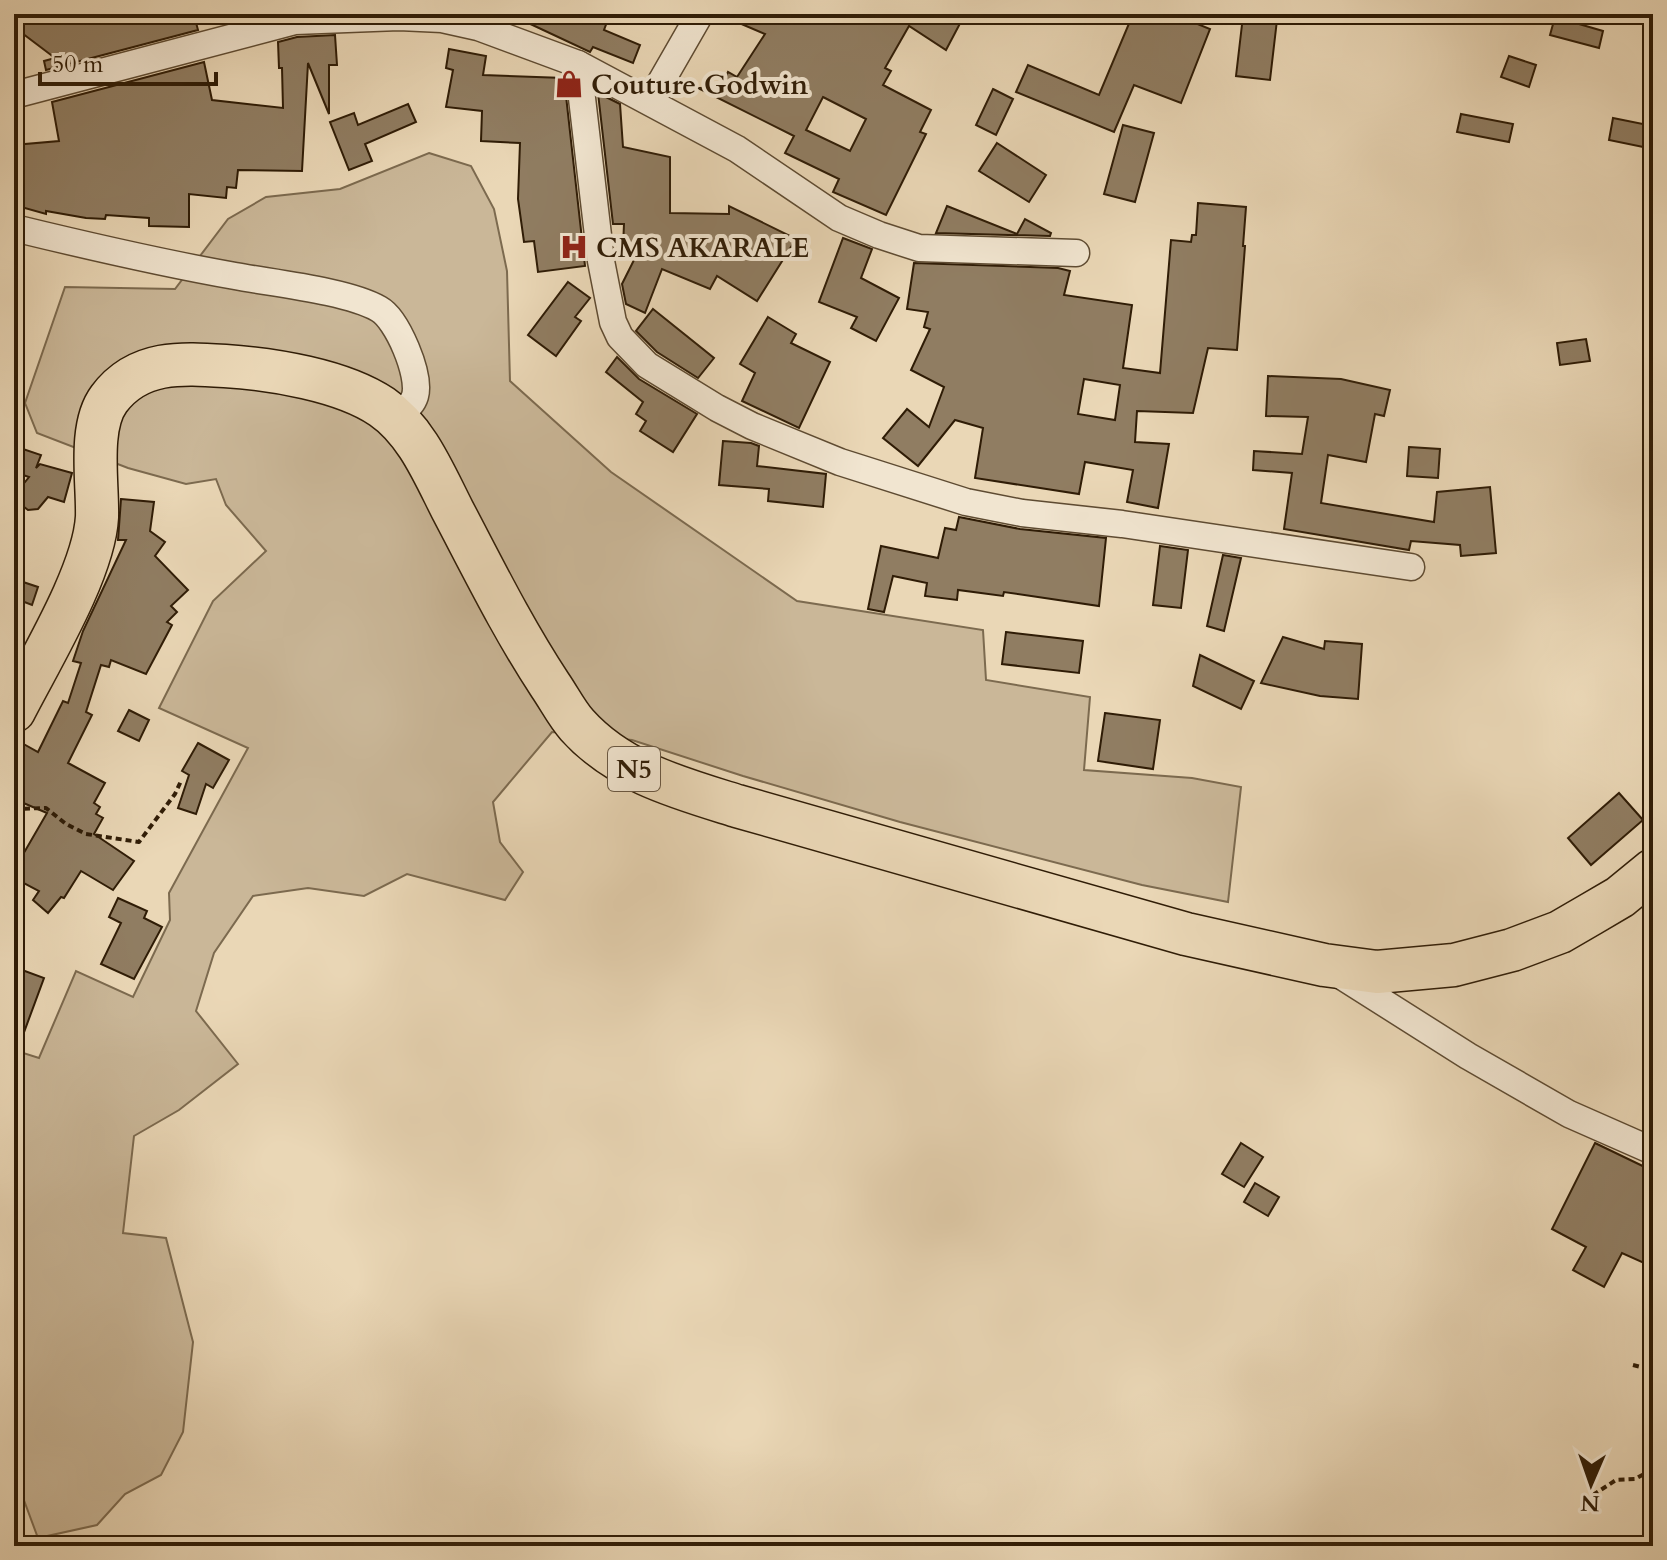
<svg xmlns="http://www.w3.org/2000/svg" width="1667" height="1560" font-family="Cardo,serif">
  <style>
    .green { fill: #cab798; stroke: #7c6a4f; stroke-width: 2 }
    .building { fill: #907d62; stroke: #2f1c06; stroke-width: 2; fill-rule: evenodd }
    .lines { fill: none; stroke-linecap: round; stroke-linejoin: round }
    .minor-casing { stroke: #5e4b32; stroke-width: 29 }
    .primary-casing { stroke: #2f1c06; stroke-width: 45 }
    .path { stroke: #2f1c06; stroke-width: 4; stroke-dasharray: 6 4; stroke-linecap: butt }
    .minor { stroke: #f1e5d0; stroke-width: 26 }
    .primary { stroke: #ead7b6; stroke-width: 42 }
    .labels { text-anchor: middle; stroke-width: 8; stroke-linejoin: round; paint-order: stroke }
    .shield { fill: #f1e5d0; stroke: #695843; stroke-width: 2 }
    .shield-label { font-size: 26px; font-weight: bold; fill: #2f1c06 }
    .poi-label { font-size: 28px; font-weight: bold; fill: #2f1c06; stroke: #f1e5d0; text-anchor: start }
  </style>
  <rect width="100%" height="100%" fill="#ead7b6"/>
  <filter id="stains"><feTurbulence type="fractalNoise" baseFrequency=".0025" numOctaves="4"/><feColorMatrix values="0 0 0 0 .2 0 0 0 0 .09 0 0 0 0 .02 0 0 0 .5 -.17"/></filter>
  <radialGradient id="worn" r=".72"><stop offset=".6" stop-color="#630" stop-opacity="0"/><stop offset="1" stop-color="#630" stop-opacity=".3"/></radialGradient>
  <polygon class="green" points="429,153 471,166 494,209 507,271 510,381 611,472 797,601 983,630 986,680 1090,697 1084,770 1192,778 1241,787 1228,902 1142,885 900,822 743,776 632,740 552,732 493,802 500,842 523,872 505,900 407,874 364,896 308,888 253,896 214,953 196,1011 238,1064 179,1110 134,1136 123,1233 166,1238 193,1342 183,1432 161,1475 125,1494 97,1525 38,1538 16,1479 14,1480 14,1050 39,1058 76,971 133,997 170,920 169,893 248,748 159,708 213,601 266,551 226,505 216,479 186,484 128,468 37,433 25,403 65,287 175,289 228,219 266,197 340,189"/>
  <g class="building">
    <polygon points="14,14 177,14 178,18 194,15 198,30 46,70 44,61 55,58 14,27"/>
    <polygon points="509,14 610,14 604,30 640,45 633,63 593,47 590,52"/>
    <path d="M 718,14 L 965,14 L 946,50 L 909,26 L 885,68 L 891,71 L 883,85 L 931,110 L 920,132 L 926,134 L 886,215 L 833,192 L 839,179 L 785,153 L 794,136 L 698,88 L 721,87 L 728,72 L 737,77 L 765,34 ZM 823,97 L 866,119 L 850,151 L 806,130 Z"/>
    <polygon points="1133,14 1173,14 1210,29 1181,103 1134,85 1114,132 1016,92 1028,65 1099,95"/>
    <polygon points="1243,16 1277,20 1270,80 1236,76"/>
    <polygon points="1555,17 1603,31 1599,48 1550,35"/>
    <polygon points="335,35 337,65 329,65 329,114 308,63 302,171 238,170 236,188 227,187 226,198 189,194 189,227 149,226 149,218 106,215 105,219 86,218 46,211 46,214 14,205 14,145 59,141 52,102 204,62 212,100 283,108 282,68 279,68 278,42 297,37"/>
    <polygon points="449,49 486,56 483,75 564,78 585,266 538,272 534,241 524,242 518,199 520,143 481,141 482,111 446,107 453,70 446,68"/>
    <polygon points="1509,56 1536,65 1529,87 1501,77"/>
    <polygon points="993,89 1013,99 996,135 976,125"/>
    <polygon points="598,93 620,104 623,147 670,157 670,213 729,214 729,206 796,239 757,301 717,276 710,289 662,269 645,313 626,304 622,284 640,248 623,247 624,224 613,224"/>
    <polygon points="408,104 416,122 365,144 372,161 349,170 330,122 354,113 358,125"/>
    <polygon points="1461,114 1513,124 1509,142 1457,132"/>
    <polygon points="1613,118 1653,126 1653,149 1609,140"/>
    <polygon points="1123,125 1154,133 1135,202 1104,194"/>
    <polygon points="997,143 1046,175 1029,202 979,171"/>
    <path d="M 1198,203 L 1246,207 L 1243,246 L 1245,246 L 1237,350 L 1208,348 L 1193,413 L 1137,411 L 1135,442 L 1169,444 L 1158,508 L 1127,502 L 1133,470 L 1085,462 L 1079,494 L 975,478 L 983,428 L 955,420 L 918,466 L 883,438 L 907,409 L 929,427 L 944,387 L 911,370 L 930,329 L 924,327 L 928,312 L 907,309 L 914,263 L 1058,268 L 1070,271 L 1064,295 L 1132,305 L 1123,368 L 1160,373 L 1171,240 L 1191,242 L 1192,235 L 1196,235 ZM 1084,379 L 1120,385 L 1115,420 L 1078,414 Z"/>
    <polygon points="947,206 1017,234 1025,219 1051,233 1050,236 936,233"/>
    <polygon points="843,238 872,249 861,278 899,298 876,341 851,328 857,317 819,302"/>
    <polygon points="568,282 590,298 575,317 581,321 556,356 528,335"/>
    <polygon points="653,309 714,358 698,378 657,352 636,331"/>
    <polygon points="768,317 796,334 791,343 830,362 799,428 742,401 755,373 740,364"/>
    <polygon points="1586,339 1590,361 1560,365 1557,343"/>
    <polygon points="617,357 639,379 697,414 673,452 640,431 646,421 636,414 643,402 606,372"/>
    <polygon points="1268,376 1341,379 1390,390 1384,416 1375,414 1366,462 1328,455 1321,503 1434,522 1437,492 1490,487 1496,553 1461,556 1460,545 1411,541 1409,550 1284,529 1292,473 1253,470 1254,451 1302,454 1308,417 1266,416"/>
    <polygon points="723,441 751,443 759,446 757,466 826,474 823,507 768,501 769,489 719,485"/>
    <polygon points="14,446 41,455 36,468 40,464 72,473 64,502 48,497 38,509 28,510 19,503 17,492 29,477 14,472"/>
    <polygon points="1409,447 1440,449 1438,478 1407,476"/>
    <polygon points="121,499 154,502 150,531 165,542 155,556 188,590 171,606 177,612 167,622 172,625 146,674 111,660 109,667 101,665 86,712 92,715 68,763 105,783 94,803 100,807 96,814 103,818 94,834 134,861 113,890 81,871 64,898 61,897 48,913 33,900 39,891 14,878 14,870 47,813 14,799 14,753 20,742 38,752 63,701 68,703 81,663 73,661 83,631 126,540 118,540"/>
    <polygon points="959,517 1020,529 1106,538 1099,606 1004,592 1003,596 958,590 957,600 925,596 927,583 893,576 884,612 868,609 881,546 938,558 945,528 956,530"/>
    <polygon points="1160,546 1188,550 1181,608 1153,605"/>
    <polygon points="1223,555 1241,558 1224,631 1207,626"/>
    <polygon points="14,579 38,587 32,605 14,598"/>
    <polygon points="1006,632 1083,641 1079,673 1002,664"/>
    <polygon points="1283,637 1324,649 1325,641 1362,644 1358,699 1320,696 1261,683"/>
    <polygon points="1200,655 1254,681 1241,709 1193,686"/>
    <polygon points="129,710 149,720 139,741 118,731"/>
    <polygon points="1105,713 1160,720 1153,769 1098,761"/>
    <polygon points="198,743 229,760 213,788 206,784 196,814 178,808 189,775 182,771"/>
    <polygon points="1619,793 1643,820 1591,865 1568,838"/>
    <polygon points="118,898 147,911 144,918 162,927 134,979 101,964 121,923 109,917"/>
    <polygon points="14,967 44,978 16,1054 14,1053"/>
    <polygon points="1241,1143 1263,1157 1244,1187 1222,1174"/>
    <polygon points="1595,1143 1653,1171 1653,1267 1622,1253 1604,1287 1573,1270 1586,1247 1552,1229"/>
    <polygon points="1255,1183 1279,1197 1268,1216 1244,1202"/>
  </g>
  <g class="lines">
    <defs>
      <g id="minor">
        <polyline points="578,64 601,261 613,322 620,337 647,365 717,408 752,426 840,462 966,502 1022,513 1122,524 1411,567"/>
        <polyline points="14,95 295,21 399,17 442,19 478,27 578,64 737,149 839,218 879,235 919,248 1076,253"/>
        <polyline points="650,101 700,14"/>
        <path d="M 14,228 C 88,246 161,263 235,276 C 272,283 348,291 379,309 C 397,319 421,375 415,396 C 412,406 403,411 396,418"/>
        <polyline points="1337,973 1468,1056 1569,1114 1653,1151"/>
      </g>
      <path id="primary" d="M 14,711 C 40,660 94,572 97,517 C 98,483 88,427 109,399 C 138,360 182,363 225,366 C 272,369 342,380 382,407 C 417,431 434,474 453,511 C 484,570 513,629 550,685 C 559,698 567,714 577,725 C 619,772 679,788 737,806 L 1186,934 L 1324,965 L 1377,972 L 1454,965 L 1512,950 L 1560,932 L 1591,914 L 1620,897 L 1653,870"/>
    </defs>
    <use href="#minor" class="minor-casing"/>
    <use href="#primary" class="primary-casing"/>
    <g class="path">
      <polyline points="14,809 46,808 66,824 86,834 139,842 175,794 181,781"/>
      <polyline points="1633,1365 1653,1370"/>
      <polyline points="1593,1495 1616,1480 1635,1479 1653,1469"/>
    </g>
    <use href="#minor" class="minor"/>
    <use href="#primary" class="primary"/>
  </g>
  <defs>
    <symbol id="shop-bare" viewBox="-9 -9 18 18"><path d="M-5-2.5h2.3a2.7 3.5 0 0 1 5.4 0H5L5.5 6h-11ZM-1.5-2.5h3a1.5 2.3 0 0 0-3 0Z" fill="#8f2418" stroke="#f1e5d0" stroke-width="2.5" paint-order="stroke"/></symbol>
    <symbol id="hospital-bare" viewBox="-9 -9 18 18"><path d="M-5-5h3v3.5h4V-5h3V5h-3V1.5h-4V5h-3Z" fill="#8f2418" stroke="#f1e5d0" stroke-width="2.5" paint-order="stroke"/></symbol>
  </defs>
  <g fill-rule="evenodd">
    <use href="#shop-bare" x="549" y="64" width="40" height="40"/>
    <use href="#hospital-bare" x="554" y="227" width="40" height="40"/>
  </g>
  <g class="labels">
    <rect class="shield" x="608" y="747" width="52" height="44" rx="6"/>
    <g class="shield-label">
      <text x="634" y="778">N5</text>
    </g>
    <g class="poi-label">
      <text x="591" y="94">Couture Godwin</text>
      <text x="596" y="257">CMS AKARALE</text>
    </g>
  </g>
  <rect width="1667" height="1560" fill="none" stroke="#ead7b6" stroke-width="48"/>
  <rect x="16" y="16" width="1635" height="1528" fill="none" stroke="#2f1c06" stroke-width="4"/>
  <rect x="24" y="24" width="1619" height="1512" fill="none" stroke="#2f1c06" stroke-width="2"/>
  <g transform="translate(1591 1484) rotate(182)" stroke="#f1e5d0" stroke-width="6" paint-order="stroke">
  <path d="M0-6L14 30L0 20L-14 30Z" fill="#2f1c06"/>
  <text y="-12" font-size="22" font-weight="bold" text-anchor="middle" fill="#2f1c06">N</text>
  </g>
  <path d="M40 72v12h176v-12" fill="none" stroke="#2f1c06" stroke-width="4"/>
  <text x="52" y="72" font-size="24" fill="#2f1c06" stroke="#f1e5d0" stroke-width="6" paint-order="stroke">50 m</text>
  <rect width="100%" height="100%" filter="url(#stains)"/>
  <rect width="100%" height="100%" fill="url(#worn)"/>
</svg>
